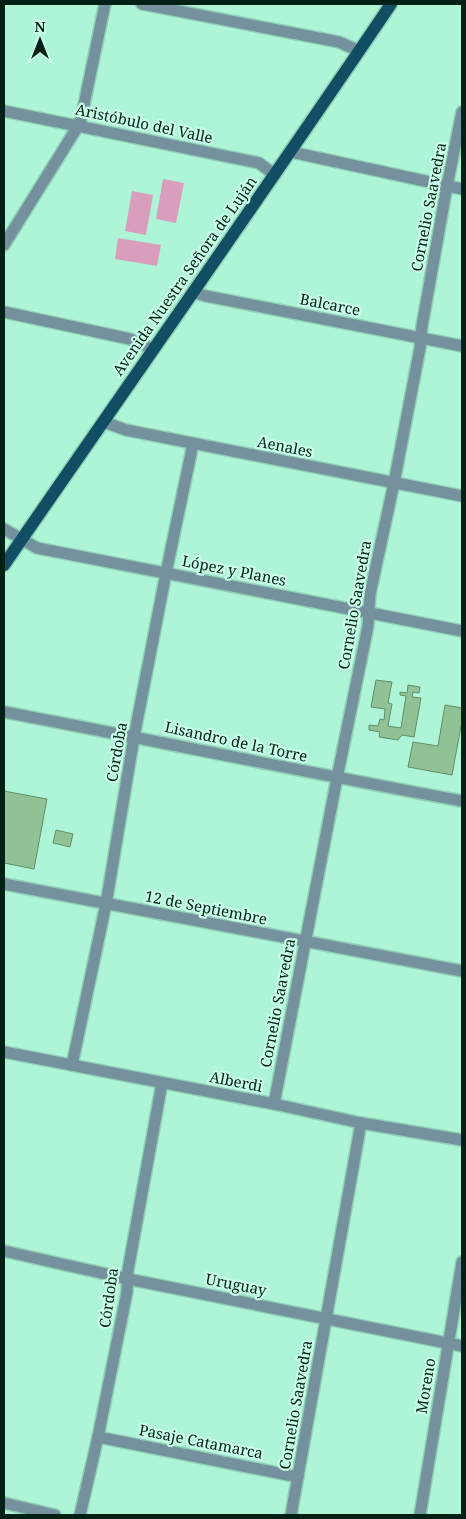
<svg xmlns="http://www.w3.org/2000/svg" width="466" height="1519" font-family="'Noto Serif',serif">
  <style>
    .green { fill: #d99ebb }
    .building { fill: #91c296; stroke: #609066 }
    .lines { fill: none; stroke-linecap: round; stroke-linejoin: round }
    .minor-casing { stroke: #8fcfb5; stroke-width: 14 }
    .major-casing { stroke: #8fcfb5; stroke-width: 15 }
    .minor { stroke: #75919d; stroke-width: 11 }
    .major { stroke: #114d63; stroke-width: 12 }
    .labels { text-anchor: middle; stroke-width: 4.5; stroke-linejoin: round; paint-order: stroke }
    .street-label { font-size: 15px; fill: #032016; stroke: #c7ffe7 }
  </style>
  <rect width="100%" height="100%" fill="#aef5d8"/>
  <g class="green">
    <polygon points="163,179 184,183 176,223 156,219"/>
    <polygon points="132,191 153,195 146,235 125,231"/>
    <polygon points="118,238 161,245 157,266 115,259"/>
  </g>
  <g class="building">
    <polygon points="376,680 392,682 388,703 392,704 388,726 401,728 406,696 400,695 400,692 407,693 408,685 420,687 419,693 413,692 412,697 421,698 414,737 402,735 398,740 379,737 380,732 369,730 369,725 378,726 380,719 384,720 385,709 371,707"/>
    <polygon points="445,705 462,708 462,721 452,775 408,767 413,742 438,746"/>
    <polygon points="4,791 47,799 34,869 4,863"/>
    <polygon points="56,830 73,834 70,847 53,843"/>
  </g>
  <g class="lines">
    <defs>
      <g id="minor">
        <polyline points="142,4 339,42 359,51"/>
        <polyline points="4,111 259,163 275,175"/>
        <polyline points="291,152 462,189"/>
        <polyline points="4,245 78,126 81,119 105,4"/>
        <polyline points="193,292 206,296 462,346"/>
        <polyline points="4,312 130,339 153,349"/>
        <polyline points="104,422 126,430 462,496"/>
        <polyline points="4,529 37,548 462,631"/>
        <path d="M 4,712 C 157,741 309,773 462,801"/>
        <polyline points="4,884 462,971"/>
        <polyline points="4,1052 274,1104 361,1123 462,1140"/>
        <polyline points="72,1065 106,904 134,737 166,573 193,444"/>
        <polyline points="274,1104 337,778 368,626 370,594 394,483 420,348 422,326 447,186 462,112"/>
        <polyline points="4,1251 128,1279 462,1346"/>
        <polyline points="98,1437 298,1477"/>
        <polyline points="4,1503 55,1515"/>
        <polyline points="80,1515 98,1437 127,1292 128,1270 162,1083"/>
        <polyline points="291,1515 361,1123"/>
        <polyline points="420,1515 462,1262"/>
      </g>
      <path id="major" d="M 4,565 C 133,378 264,192 391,4"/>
    </defs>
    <use href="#minor" class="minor-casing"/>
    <use href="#major" class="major-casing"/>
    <use href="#minor" class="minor"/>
    <use href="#major" class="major"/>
  </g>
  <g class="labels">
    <g class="street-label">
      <text transform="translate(144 124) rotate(12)" y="5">Aristóbulo del Valle</text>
      <text transform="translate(429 207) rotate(-79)" y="5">Cornelio Saavedra</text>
      <text transform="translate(185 276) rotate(-55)" y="5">Avenida Nuestra Señora de Luján</text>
      <text transform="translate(330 305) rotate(11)" y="5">Balcarce</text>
      <text transform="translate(285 447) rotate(11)" y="5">Aenales</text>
      <text transform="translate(234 571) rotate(11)" y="5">López y Planes</text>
      <text transform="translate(355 605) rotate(-80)" y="5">Cornelio Saavedra</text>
      <text transform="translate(236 742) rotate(12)" y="5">Lisandro de la Torre</text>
      <text transform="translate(117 752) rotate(-80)" y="5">Córdoba</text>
      <text transform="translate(206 908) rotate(11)" y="5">12 de Septiembre</text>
      <text transform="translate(278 1003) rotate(-79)" y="5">Cornelio Saavedra</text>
      <text transform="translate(236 1082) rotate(11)" y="5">Alberdi</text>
      <text transform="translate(236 1285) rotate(11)" y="5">Uruguay</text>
      <text transform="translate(109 1298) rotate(-82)" y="5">Córdoba</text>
      <text transform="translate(426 1386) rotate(-81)" y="5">Moreno</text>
      <text transform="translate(296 1405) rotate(-80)" y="5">Cornelio Saavedra</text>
      <text transform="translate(201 1442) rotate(11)" y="5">Pasaje Catamarca</text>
    </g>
  </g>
  <rect width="466" height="1519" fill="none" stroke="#032016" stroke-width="10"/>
  <g transform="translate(40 40)" stroke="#c7ffe7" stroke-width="4" paint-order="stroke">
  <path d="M0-4L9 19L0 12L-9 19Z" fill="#032016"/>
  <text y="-8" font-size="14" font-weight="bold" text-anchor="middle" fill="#032016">N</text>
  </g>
</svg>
